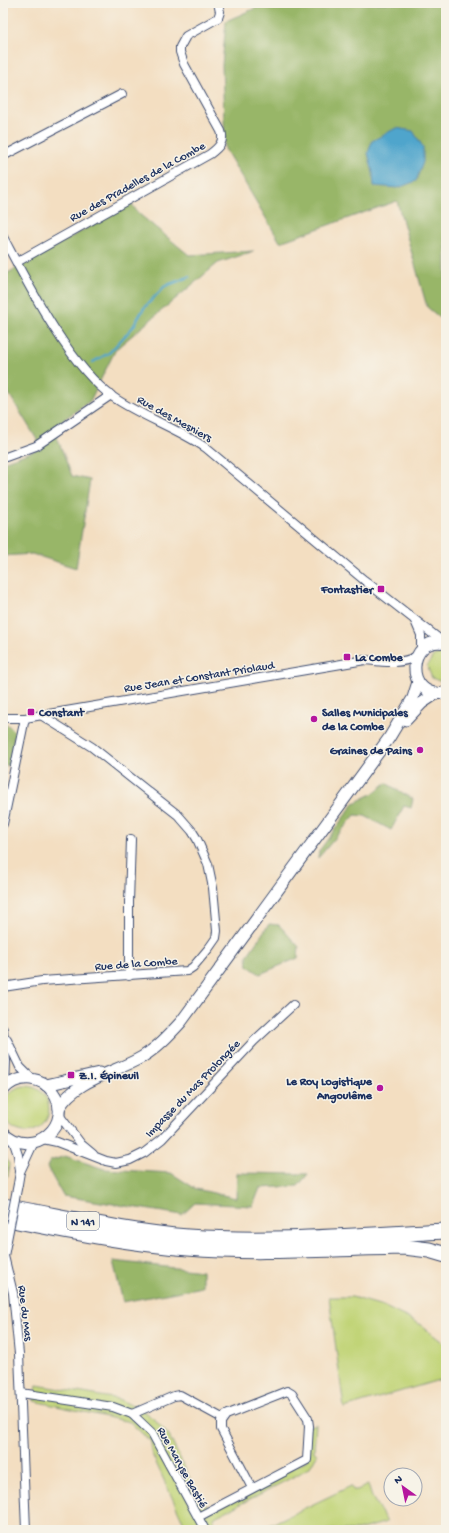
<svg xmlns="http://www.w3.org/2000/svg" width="449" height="1533" font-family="'Gochi Hand',sans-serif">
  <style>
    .green { fill: #c1d477; stroke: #6e826a }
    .forest { fill: #98b668; stroke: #5a7263 }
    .water { fill: #50a5cc; stroke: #366a95 }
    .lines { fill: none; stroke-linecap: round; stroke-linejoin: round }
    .stream { stroke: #50a5cc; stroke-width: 2.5 }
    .street-casing { stroke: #3b496d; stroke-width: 10 }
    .secondary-casing { stroke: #3b496d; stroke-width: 13 }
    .highway-casing { stroke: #3b496d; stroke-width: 17 }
    .street { stroke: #fff; stroke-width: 8 }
    .secondary { stroke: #fff; stroke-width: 11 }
    .highway { stroke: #fff; stroke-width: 15 }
    .street-bridge-casing { stroke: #3b496d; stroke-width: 10; stroke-linecap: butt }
    .street-bridge { stroke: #fff; stroke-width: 8 }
    .poi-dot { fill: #b5179e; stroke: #f7f3e8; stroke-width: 1.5 }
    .labels { text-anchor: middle; stroke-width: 3; stroke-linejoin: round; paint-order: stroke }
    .shield { fill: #f7f3e8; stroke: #5d6a87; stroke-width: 1 }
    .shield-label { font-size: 11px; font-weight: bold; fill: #1b2f5e }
    .street-label { font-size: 12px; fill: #1b2f5e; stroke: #f7f3e8 }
    .poi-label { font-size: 12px; font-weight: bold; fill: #1b2f5e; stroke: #f7f3e8; text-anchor: start }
  </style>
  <rect width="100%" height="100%" fill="#f7f3e8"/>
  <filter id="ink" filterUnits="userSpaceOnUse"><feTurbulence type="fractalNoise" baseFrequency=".025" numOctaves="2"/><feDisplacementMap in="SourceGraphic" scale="8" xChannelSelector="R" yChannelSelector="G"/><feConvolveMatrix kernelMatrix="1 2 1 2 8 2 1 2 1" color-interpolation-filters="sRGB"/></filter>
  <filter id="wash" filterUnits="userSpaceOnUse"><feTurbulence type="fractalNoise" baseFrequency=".012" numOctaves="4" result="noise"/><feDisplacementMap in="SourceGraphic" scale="16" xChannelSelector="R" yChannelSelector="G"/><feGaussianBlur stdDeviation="0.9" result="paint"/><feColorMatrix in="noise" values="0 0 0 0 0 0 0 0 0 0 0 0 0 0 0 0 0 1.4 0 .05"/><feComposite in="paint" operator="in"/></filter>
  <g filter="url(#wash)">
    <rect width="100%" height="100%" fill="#f3dec1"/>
    <g class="green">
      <polygon points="441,653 446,653 446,681 439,681 432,678 427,666 433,656"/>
      <circle cx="26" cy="1109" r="23"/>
      <polygon points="3,1152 9,1164 8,1176 3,1175"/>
      <polygon points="329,1297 352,1297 383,1306 418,1323 446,1345 446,1378 344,1408"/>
      <polygon points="37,1385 118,1399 142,1410 156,1421 169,1436 202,1503 208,1505 211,1510 307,1460 309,1426 316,1424 314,1451 317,1455 310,1467 297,1475 215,1517 213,1522 218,1530 187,1530 151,1452 151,1442 130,1422 34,1401"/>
      <polygon points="368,1485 372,1497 387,1522 358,1530 259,1530 351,1486 353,1490 357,1490"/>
    </g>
    <g class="forest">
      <polygon points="267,3 446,3 446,323 427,307 397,201 280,242 225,149 222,65 226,21"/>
      <polygon points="131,203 138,213 189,255 254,251 218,263 116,349 90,401 53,427 72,476 90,480 76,568 32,554 3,556 3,462 42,448 3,384 3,270 6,274"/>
      <polygon points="3,725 8,725 15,732 8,766 3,765"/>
      <polygon points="386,783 413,799 411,808 404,806 391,830 365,816 355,815 318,858 319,851 354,803 372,794"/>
      <polygon points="269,924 279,925 299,947 298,958 260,974 248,966 247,956"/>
      <polygon points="65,1156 104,1169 171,1173 196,1189 236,1198 237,1173 308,1174 298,1186 260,1188 253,1206 195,1203 182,1215 63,1196 47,1167 50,1161"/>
      <polygon points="113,1261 202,1271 202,1287 123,1302"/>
    </g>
    <polygon class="water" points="396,128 413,131 423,147 423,162 416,181 398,188 374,186 373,173 368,153 372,141"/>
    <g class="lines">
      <polyline class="stream" points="93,362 109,353 133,327 144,308 165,286 189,277"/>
    </g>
  </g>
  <g filter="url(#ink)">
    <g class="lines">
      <defs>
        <g id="street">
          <polyline points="3,156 122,94"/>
          <path d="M 3,237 C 28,284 69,366 113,397 C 142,417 177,428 206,448 L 364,580 L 443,642"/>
          <path d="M 17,262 L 210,154 C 218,148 225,142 221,131 L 184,64 L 180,52 L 180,47 L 186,36 L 218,18 L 220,12 L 218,3"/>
          <polyline points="3,458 36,446 111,395"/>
          <polyline points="415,621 421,635 421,650"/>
          <path d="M 3,718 L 25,718 L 365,660 C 384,662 400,665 417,656"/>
          <polyline points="3,824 25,718"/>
          <polyline points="129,976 129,902 131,839"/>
          <polyline points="3,987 42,981 187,971 193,967 209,948 216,938 217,931 213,888 208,864 197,839 192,831 178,815 160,801 92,747 41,715"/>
          <polyline points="3,1029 6,1061 5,1087"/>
          <polyline points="7,1040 20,1067 32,1079"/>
          <polyline points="59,1115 81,1144 93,1154"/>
          <polyline points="43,1139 57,1142 106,1161 116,1163 130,1160 144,1153 162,1139 254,1041 293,1005"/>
          <polyline points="13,1140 18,1155 20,1171"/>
          <polyline points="18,1184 20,1172 34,1142"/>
          <polyline points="7,1240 4,1256 13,1293 19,1354 26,1530"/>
          <polyline points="21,1393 113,1407 132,1414 152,1433 205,1530"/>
          <polyline points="132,1414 174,1396 180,1395 222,1418"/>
          <polyline points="198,1517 307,1460 309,1426 308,1419 292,1394 287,1391 226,1415 221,1422 221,1429 252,1488"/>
        </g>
        <g id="secondary">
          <path d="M 446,643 C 406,634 403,700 446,693"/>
          <polyline points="406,720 422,703 437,693"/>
          <polyline points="46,1085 99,1073"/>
          <path d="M 3,1090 C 10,1082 20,1078 31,1079 C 39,1080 47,1084 52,1091 C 77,1123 32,1162 3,1132"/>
          <path d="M 59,1108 C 76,1079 115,1073 142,1057 C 157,1048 169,1035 181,1022 L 389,738 L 413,698 L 418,682"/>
        </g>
        <g id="highway">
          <path d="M 3,1206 C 64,1217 126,1232 188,1237 C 274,1243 361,1235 446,1231"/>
          <path d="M 3,1218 C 64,1230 126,1243 188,1248 C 260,1254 332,1248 404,1247 L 429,1250 L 446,1255"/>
        </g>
      </defs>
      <use href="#street" class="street-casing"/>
      <use href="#secondary" class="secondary-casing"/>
      <use href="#highway" class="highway-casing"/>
      <use href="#street" class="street"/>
      <use href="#secondary" class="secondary"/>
      <use href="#highway" class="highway"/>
      <defs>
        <polyline id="street-bridge" points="7,1240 18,1184"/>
      </defs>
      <use href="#street-bridge" class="street-bridge-casing"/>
      <use href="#street-bridge" class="street-bridge"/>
    </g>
  </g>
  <g class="poi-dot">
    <rect x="377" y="585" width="8" height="8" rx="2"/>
    <rect x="343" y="653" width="8" height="8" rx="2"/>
    <rect x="27" y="708" width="8" height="8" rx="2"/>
    <circle cx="314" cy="719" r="4"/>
    <circle cx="420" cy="750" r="4"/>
    <rect x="67" y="1071" width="8" height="8" rx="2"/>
    <circle cx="380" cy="1088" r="4"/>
  </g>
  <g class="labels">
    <rect class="shield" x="67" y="1212" width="32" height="18" rx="3"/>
    <g class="shield-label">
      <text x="83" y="1225">N 141</text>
    </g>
    <g class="street-label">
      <text transform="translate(137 181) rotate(-29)" y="4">Rue des Pradelles de la Combe</text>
      <text transform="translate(175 418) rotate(29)" y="4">Rue des Mesniers</text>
      <text transform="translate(199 676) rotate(-9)" y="4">Rue Jean et Constant Priolaud</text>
      <text transform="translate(136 963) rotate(-4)" y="4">Rue de la Combe</text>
      <text transform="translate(192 1088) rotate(-46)" y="4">Impasse du Mas Prolongée</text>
      <text transform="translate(26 1313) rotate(83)" y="4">Rue du Mas</text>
      <text transform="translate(183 1467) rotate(61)" y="4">Rue Maryse Bastié</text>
    </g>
    <g class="poi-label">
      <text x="373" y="593" text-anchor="end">Fontastier</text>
      <text x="355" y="661">La Combe</text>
      <text x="39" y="716">Constant</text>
      <text x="322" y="716">Salles Municipales<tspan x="322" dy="14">de la Combe</tspan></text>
      <text x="412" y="754" text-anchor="end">Graines de Pains</text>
      <text x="79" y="1079">Z.I. Épineuil</text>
      <text x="372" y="1085" text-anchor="end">Le Roy Logistique<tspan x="372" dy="14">Angoulême</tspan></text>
    </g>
  </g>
  <rect width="449" height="1533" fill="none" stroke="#f7f3e8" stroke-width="16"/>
  <g transform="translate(403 1487) rotate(327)"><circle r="19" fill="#f7f3e8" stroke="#9fa5b1"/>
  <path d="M0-3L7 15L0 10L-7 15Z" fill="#b5179e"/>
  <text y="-6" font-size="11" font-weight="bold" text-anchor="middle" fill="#1b2f5e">N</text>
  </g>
</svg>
